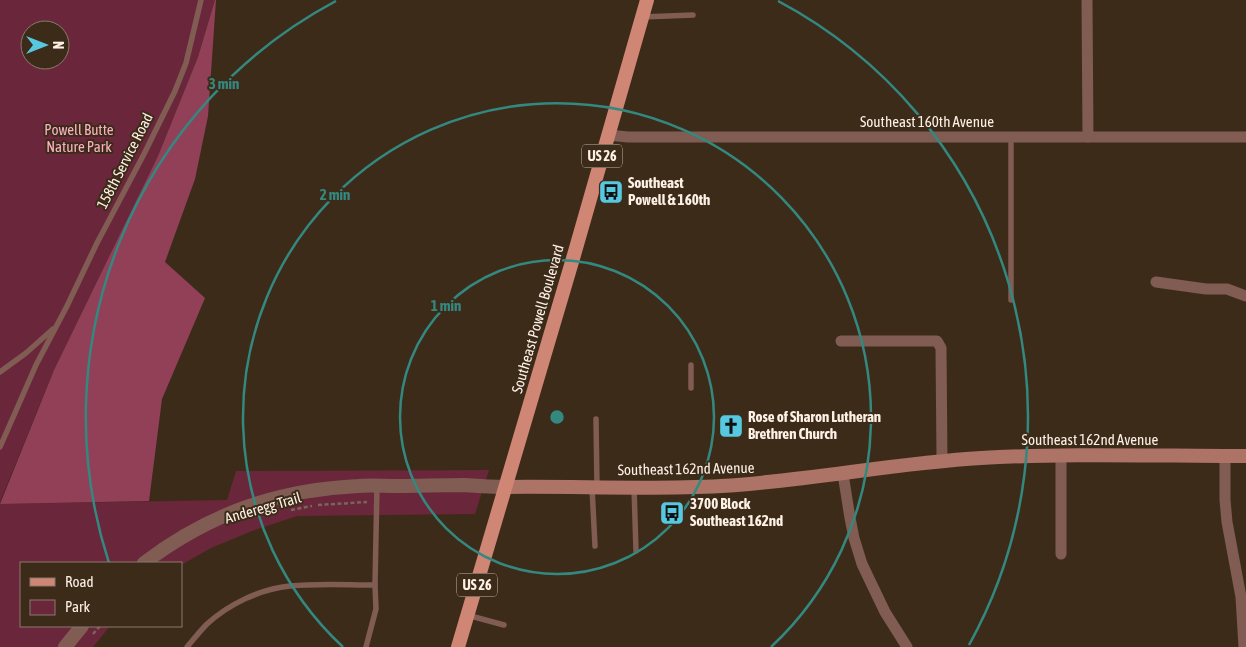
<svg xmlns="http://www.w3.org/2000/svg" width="1246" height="647" font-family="'Asap Condensed',sans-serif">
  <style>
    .green { fill: #6a263b; fill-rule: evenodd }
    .forest { fill: #914058 }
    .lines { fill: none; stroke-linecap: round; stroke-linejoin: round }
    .path { stroke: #776758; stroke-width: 2.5; stroke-dasharray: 4 2.5; stroke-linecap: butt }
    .service { stroke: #805c53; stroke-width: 5.5 }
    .minor { stroke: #805c53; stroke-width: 11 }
    .tertiary { stroke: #805c53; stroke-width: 14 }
    .secondary { stroke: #ad7366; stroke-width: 14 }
    .primary { stroke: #cf8674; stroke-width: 14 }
    .ring { fill: none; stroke: #338880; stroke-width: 2.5 }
    .labels { text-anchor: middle; stroke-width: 4; stroke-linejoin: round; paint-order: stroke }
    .shield { fill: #3d2b1a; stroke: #c3b6a9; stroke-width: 1 }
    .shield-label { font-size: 14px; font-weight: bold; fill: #fdf1e6 }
    .street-label { font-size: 15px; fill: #fdf1e6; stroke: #3d2b1a }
    .park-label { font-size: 15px; fill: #f9b2c2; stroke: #3d2b1a }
    .poi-label { font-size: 15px; font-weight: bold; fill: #fdf1e6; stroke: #3d2b1a; text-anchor: start }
    .centre { fill: #338880; stroke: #3d2b1a; stroke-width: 2.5 }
    .ring-label { font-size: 15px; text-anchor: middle; font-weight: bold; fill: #338880; stroke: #3d2b1a; stroke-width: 4; stroke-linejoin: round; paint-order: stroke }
  </style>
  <rect width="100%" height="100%" fill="#3d2b1a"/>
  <g class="green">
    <path d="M 0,0 L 215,0 L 198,57 L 158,156 L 54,370 L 0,502 ZM 30,30 L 60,30 L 60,60 L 30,60 Z"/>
    <polygon points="489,470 475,514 297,516 252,531 211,548 181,565 181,563 21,563 21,626 110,626 93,647 0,647 0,504 227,500 236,471"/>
  </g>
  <polygon class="forest" points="215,0 216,0 208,116 195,179 165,262 205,298 162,399 149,501 0,504 54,370 158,156 198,57"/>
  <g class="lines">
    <g class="path">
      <polyline points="318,505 367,502"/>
      <polyline points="291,510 312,506"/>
      <polyline points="93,634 100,626"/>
    </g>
    <g class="service">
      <polyline points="642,17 693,15"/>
      <polyline points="1011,300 1011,137"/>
      <polyline points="0,372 26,353 53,329"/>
      <polyline points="691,388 691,365"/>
      <polyline points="596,419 597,487"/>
      <polyline points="0,447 36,365 67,306 97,243 144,154 175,91 186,63 201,0"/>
      <polyline points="592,487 595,546"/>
      <polyline points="634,487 636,551"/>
      <polyline points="467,615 504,625"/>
      <path d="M 187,647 C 194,639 200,631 207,624 C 229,604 260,589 290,586 C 318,583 347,585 375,585"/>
      <polyline points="366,647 376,609 375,585 377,486"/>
    </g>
    <g class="minor">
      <polyline points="1087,0 1088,137"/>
      <polyline points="608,135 628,137 1246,137"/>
      <polyline points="1156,282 1206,289 1227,289 1246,296"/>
      <polyline points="841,341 937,341 941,348 942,461"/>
      <polyline points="1061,455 1061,554"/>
      <polyline points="1225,456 1225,500 1227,522 1241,597 1244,647"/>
      <polyline points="843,474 850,518 854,538 862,564 885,612 907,647"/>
    </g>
    <g class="tertiary">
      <path d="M 144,563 C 209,514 276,490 358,486 C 370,485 383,486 396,486 C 418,486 441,485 464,485 C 478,486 492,487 506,487"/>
      <polyline points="65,647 82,626"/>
    </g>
    <path class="secondary" d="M 506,487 C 577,486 650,490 721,486 C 808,481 894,463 981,458 C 1069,453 1158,456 1246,456"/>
    <polyline class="primary" points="458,647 574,255 647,0"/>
  </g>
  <g class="ring">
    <circle cx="557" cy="417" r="157"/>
    <path d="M343 647A314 314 0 1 1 771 647"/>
    <path d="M109 563A471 471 0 0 1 336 1M778 1A471 471 0 0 1 969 645"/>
  </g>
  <defs>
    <symbol id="bus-square" viewBox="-11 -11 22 22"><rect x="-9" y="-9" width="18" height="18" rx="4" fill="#56c9e0" stroke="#3d2b1a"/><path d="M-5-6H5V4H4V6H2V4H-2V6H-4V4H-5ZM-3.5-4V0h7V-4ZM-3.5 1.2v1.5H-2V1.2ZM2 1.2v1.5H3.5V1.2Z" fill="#111"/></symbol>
    <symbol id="church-square" viewBox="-11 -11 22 22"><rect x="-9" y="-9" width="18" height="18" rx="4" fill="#56c9e0" stroke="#3d2b1a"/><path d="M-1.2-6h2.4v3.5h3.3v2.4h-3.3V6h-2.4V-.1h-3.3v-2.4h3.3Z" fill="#111"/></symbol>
  </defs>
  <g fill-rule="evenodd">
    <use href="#bus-square" x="597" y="178" width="28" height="28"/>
    <use href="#church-square" x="717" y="412" width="28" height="28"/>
    <use href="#bus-square" x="658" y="499" width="28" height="28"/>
  </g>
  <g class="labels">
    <g class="shield">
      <rect x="582" y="144.5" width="40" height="23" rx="4"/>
      <rect x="457" y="573.5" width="40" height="23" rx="4"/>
    </g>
    <g class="shield-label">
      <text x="602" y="161">US 26</text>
      <text x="477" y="590">US 26</text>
    </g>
    <g class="street-label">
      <text x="927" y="127">Southeast 160th Avenue</text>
      <text transform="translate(125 161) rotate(-63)" y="5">158th Service Road</text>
      <text transform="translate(538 319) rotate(-74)" y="5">Southeast Powell Boulevard</text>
      <text x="1090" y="445">Southeast 162nd Avenue</text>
      <text transform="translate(686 469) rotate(-1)" y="5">Southeast 162nd Avenue</text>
      <text transform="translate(263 508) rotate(-16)" y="5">Anderegg Trail</text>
    </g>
    <g class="park-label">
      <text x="79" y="135">Powell Butte<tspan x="79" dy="17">Nature Park</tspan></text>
    </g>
    <g class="poi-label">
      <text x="628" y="188">Southeast<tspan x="628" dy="17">Powell &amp; 160th</tspan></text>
      <text x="748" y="422">Rose of Sharon Lutheran<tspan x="748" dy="17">Brethren Church</tspan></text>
      <text x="690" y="509">3700 Block<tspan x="690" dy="17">Southeast 162nd</tspan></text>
    </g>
  </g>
  <circle cx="557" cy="417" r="8" class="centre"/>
  <g class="ring-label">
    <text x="224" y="89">3 min</text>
    <text x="335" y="200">2 min</text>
    <text x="446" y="311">1 min</text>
  </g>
  <rect x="20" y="562" width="162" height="65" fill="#3d2b1a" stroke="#8a7a6c"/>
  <rect x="30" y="578" width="25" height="8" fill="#cf8674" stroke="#8a7a6c"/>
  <text x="65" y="587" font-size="15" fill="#fdf1e6">Road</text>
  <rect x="30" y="600" width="25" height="15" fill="#6a263b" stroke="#8a7a6c"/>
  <text x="65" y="612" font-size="15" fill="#fdf1e6">Park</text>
  <g transform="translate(45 45) rotate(90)"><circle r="24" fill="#3d2b1a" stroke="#8a7a6c"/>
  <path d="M0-4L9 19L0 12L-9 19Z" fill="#56c9e0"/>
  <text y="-8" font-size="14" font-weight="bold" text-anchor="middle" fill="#fdf1e6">N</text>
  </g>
</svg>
